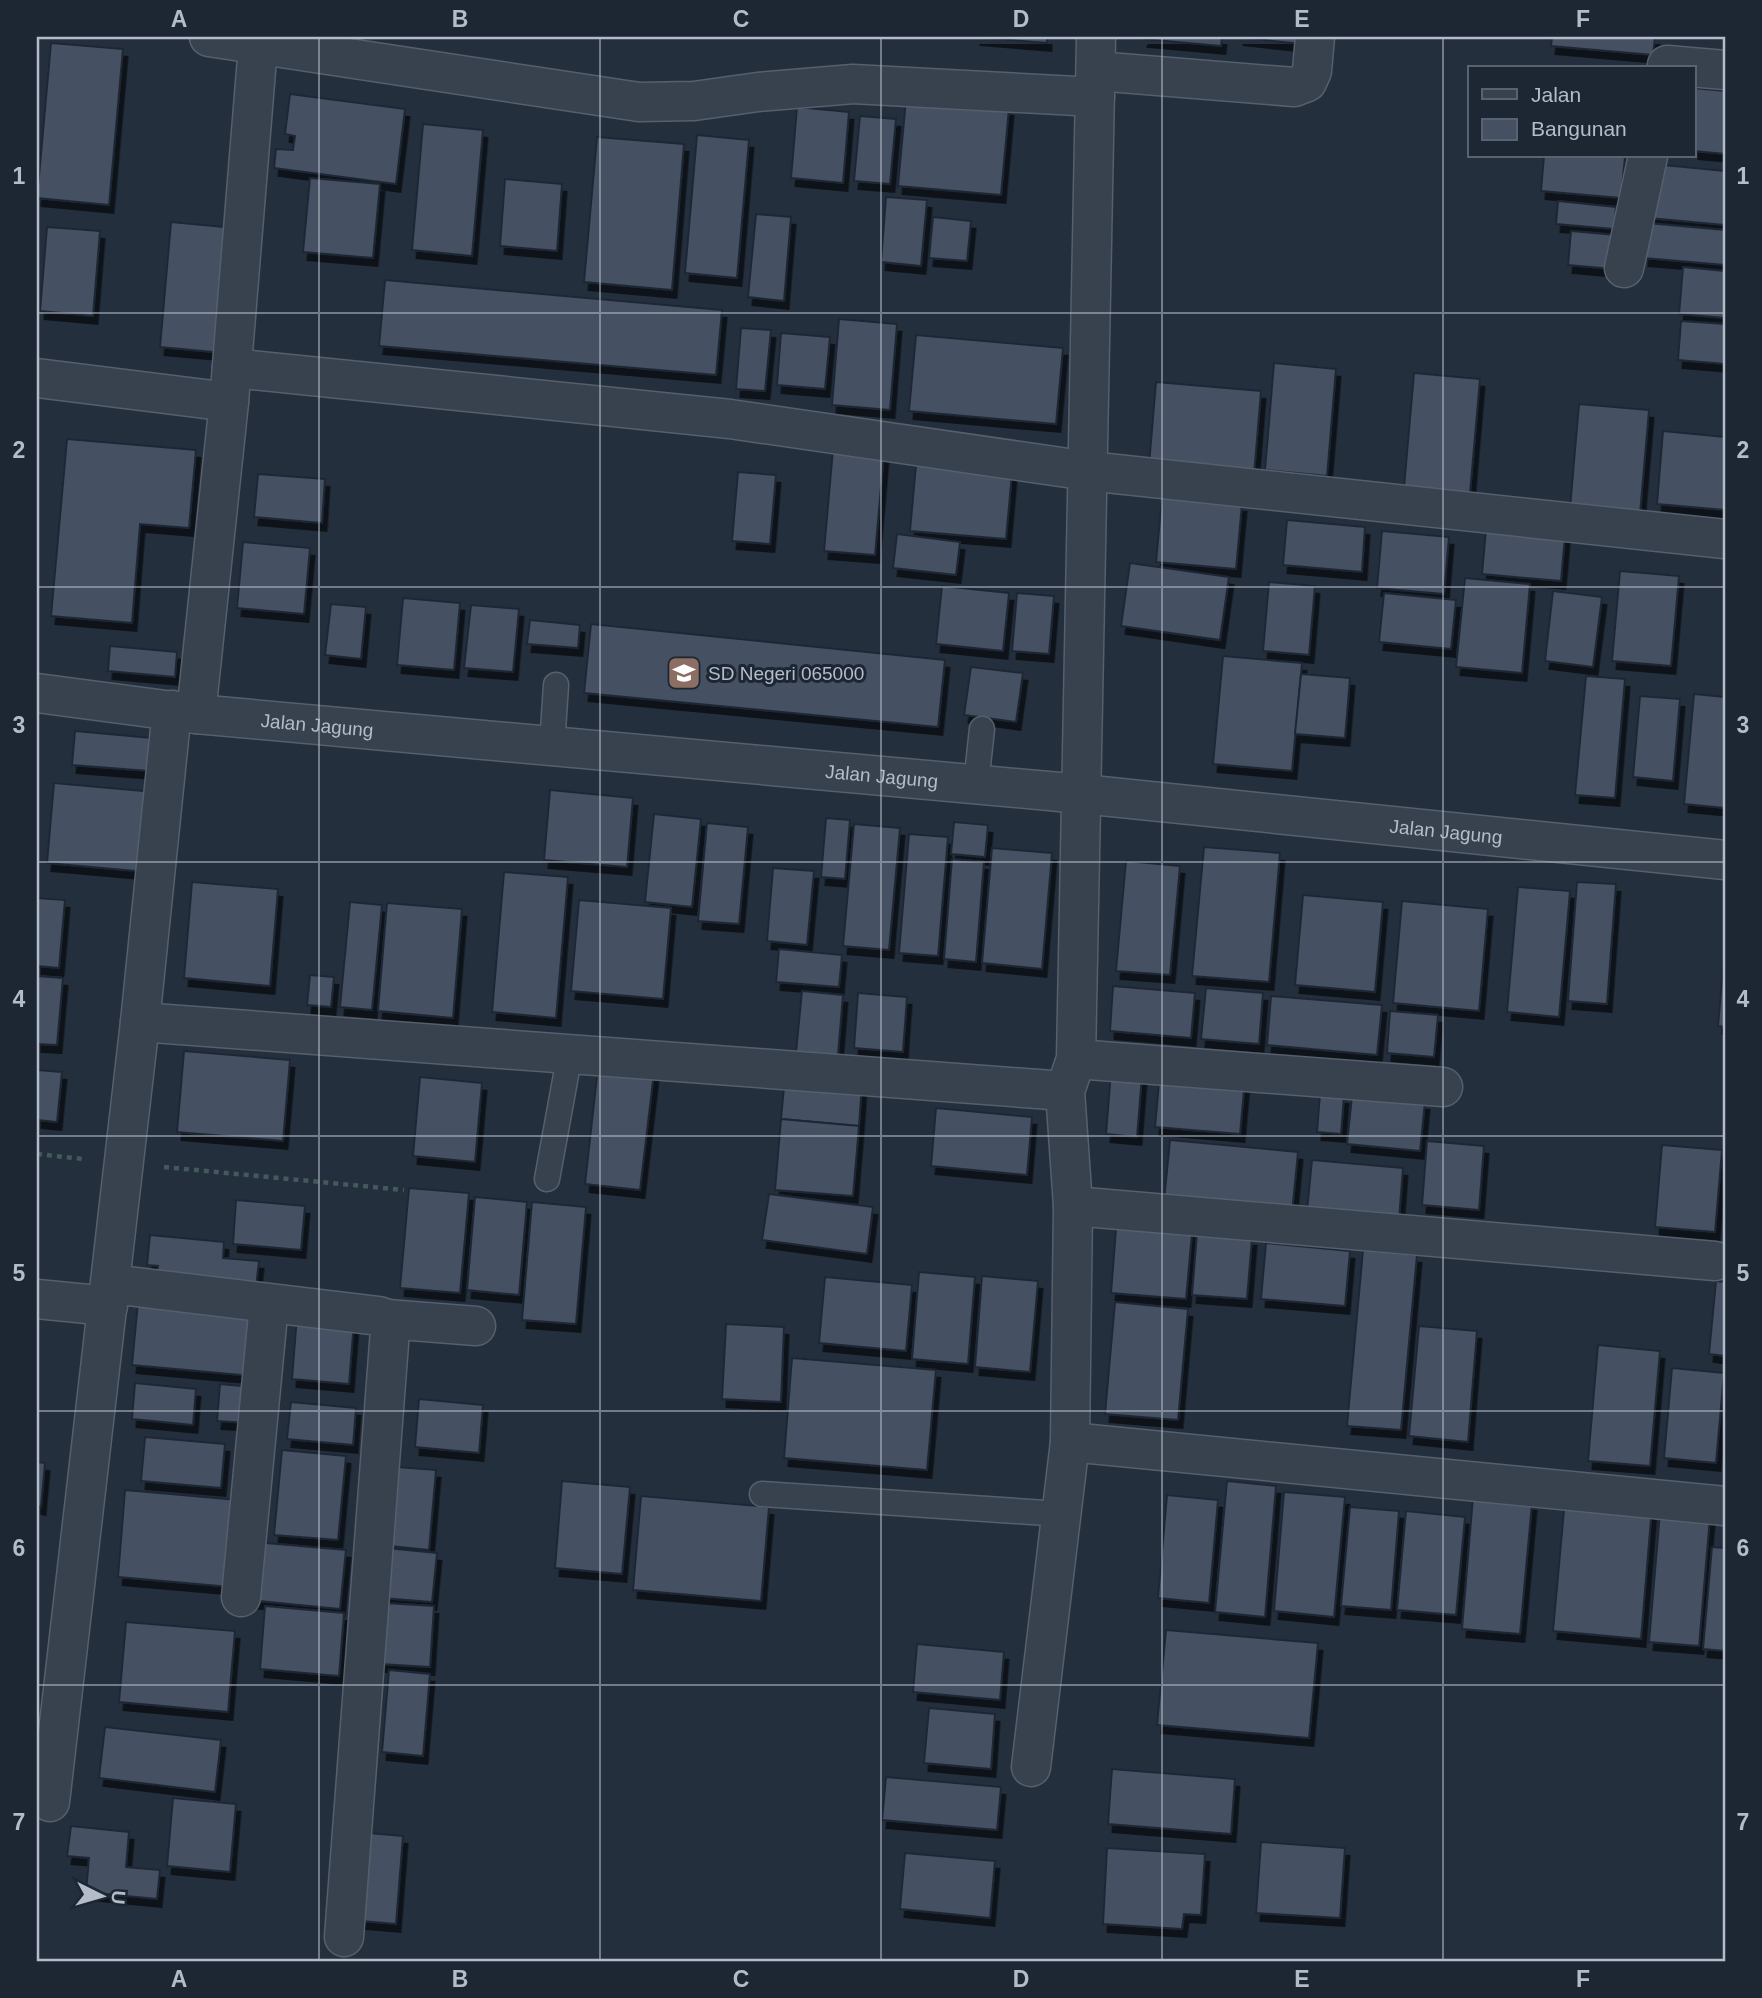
<svg xmlns="http://www.w3.org/2000/svg" width="1762" height="1998" font-family="Arial,sans-serif">
  <style>
    .building { fill: #455162; stroke: #1f2835; stroke-width: 2; filter: url(#shadow) }
    .lines { fill: none; stroke-linecap: round; stroke-linejoin: round }
    .lane-casing { stroke: #565f6c; stroke-width: 27 }
    .street-casing { stroke: #565f6c; stroke-width: 41 }
    .path { stroke: #44595c; stroke-width: 4.5; stroke-dasharray: 5 5; stroke-linecap: butt }
    .lane { stroke: #38414e; stroke-width: 24 }
    .street { stroke: #38414e; stroke-width: 38 }
    .grid { fill: none; stroke: #b4bcc9; stroke-width: 2; stroke-opacity: 0.55 }
    .labels { text-anchor: middle; stroke-width: 6; stroke-linejoin: round; paint-order: stroke }
    .poi-label { font-size: 19px; fill: #b4bcc9; stroke: #1d2633; text-anchor: start }
    .street-label { font-size: 19px; fill: #b4bcc9; stroke: #1d2633 }
    .neatline { fill: none; stroke: #b4bcc9; stroke-width: 2.5 }
    .grid-label { font-size: 23px; text-anchor: middle; font-weight: bold; fill: #b4bcc9 }
  </style>
  <defs>
    <filter id="shadow"><feDropShadow dx="4.5" dy="8" stdDeviation="0" flood-color="#0009"/></filter>
  </defs>
  <rect width="100%" height="100%" fill="#242f3e"/>
  <g class="building">
    <polygon points="975,37 1047,37 1047,43"/>
    <polygon points="1144,37 1222,37 1221,46 1143,39"/>
    <polygon points="1238,37 1301,37 1301,44"/>
    <polygon points="1552,37 1655,37 1653,55 1551,46"/>
    <polygon points="51,43 123,49 109,205 37,198"/>
    <polygon points="1694,88 1725,91 1725,154 1694,151"/>
    <polygon points="290,94 405,109 396,184 274,168 276,149 293,150 295,136 285,134"/>
    <polygon points="906,99 1009,108 1001,195 898,186"/>
    <polygon points="797,107 849,112 843,183 791,178"/>
    <polygon points="860,116 896,119 890,184 854,181"/>
    <polygon points="423,124 483,130 472,256 412,250"/>
    <polygon points="697,135 749,140 737,278 685,273"/>
    <polygon points="597,137 684,144 672,290 584,282"/>
    <polygon points="1544,156 1625,157 1621,198 1541,191"/>
    <polygon points="1653,164 1725,171 1725,225 1649,218"/>
    <polygon points="310,178 380,184 373,258 303,252"/>
    <polygon points="505,179 562,184 557,251 500,246"/>
    <polygon points="886,197 927,200 921,266 881,262"/>
    <polygon points="1558,201 1616,207 1614,229 1556,224"/>
    <polygon points="756,214 791,217 784,301 748,297"/>
    <polygon points="933,217 971,221 967,261 929,258"/>
    <polygon points="171,222 235,228 224,353 160,347"/>
    <polygon points="1647,223 1725,230 1725,265 1644,258"/>
    <polygon points="47,227 100,231 93,316 40,311"/>
    <polygon points="1571,231 1616,235 1613,269 1568,265"/>
    <polygon points="1683,267 1725,271 1725,318 1679,314"/>
    <polygon points="385,280 722,310 716,375 379,346"/>
    <polygon points="839,319 897,324 890,410 832,405"/>
    <polygon points="1681,321 1725,324 1725,364 1678,360"/>
    <polygon points="741,328 771,330 765,391 736,389"/>
    <polygon points="781,333 830,337 825,389 777,385"/>
    <polygon points="916,335 1063,348 1056,424 909,411"/>
    <polygon points="1274,363 1336,369 1327,476 1265,470"/>
    <polygon points="1414,373 1480,379 1470,493 1404,487"/>
    <polygon points="1156,382 1261,391 1254,475 1149,465"/>
    <polygon points="1579,404 1649,410 1640,514 1570,508"/>
    <polygon points="1663,431 1725,437 1725,510 1657,504"/>
    <polygon points="834,438 885,442 875,555 824,551"/>
    <polygon points="67,439 196,450 189,528 140,524 132,623 51,616"/>
    <polygon points="916,465 1012,473 1006,539 910,531"/>
    <polygon points="738,472 776,475 770,544 732,541"/>
    <polygon points="258,474 325,479 322,523 254,517"/>
    <polygon points="1162,497 1242,504 1236,569 1156,562"/>
    <polygon points="1287,520 1365,527 1362,572 1283,565"/>
    <polygon points="1486,529 1565,536 1561,581 1482,574"/>
    <polygon points="1382,531 1449,537 1444,594 1377,588"/>
    <polygon points="897,534 960,542 956,575 893,568"/>
    <polygon points="243,542 310,548 304,614 237,608"/>
    <polygon points="1130,563 1229,577 1220,640 1121,626"/>
    <polygon points="1620,571 1679,576 1671,666 1612,661"/>
    <polygon points="1465,578 1530,584 1522,673 1456,667"/>
    <polygon points="1269,582 1315,586 1309,655 1263,651"/>
    <polygon points="942,586 1009,593 1003,651 936,644"/>
    <polygon points="1553,591 1602,597 1593,667 1545,661"/>
    <polygon points="1017,593 1054,596 1049,654 1012,651"/>
    <polygon points="1384,593 1456,600 1451,649 1379,642"/>
    <polygon points="403,598 460,603 454,670 397,665"/>
    <polygon points="331,604 366,607 361,659 325,655"/>
    <polygon points="471,605 519,609 513,672 464,668"/>
    <polygon points="530,620 580,625 578,648 527,644"/>
    <polygon points="591,624 945,660 938,727 584,693"/>
    <polygon points="110,646 177,652 175,677 108,671"/>
    <polygon points="1223,656 1302,663 1292,771 1213,764"/>
    <polygon points="971,667 1023,673 1016,722 964,715"/>
    <polygon points="1301,674 1350,678 1345,738 1295,734"/>
    <polygon points="1586,676 1625,679 1615,798 1575,795"/>
    <polygon points="1694,694 1725,697 1725,808 1684,804"/>
    <polygon points="1640,696 1680,699 1673,781 1633,777"/>
    <polygon points="75,731 152,738 149,771 72,765"/>
    <polygon points="54,783 154,792 147,872 47,863"/>
    <polygon points="550,790 633,798 627,867 544,860"/>
    <polygon points="654,814 701,819 692,907 645,902"/>
    <polygon points="826,818 850,820 845,879 821,877"/>
    <polygon points="954,822 988,825 985,857 951,854"/>
    <polygon points="707,823 748,827 739,924 698,921"/>
    <polygon points="854,824 900,828 889,950 843,946"/>
    <polygon points="909,834 948,837 938,956 899,953"/>
    <polygon points="1204,847 1280,853 1269,982 1192,976"/>
    <polygon points="992,848 1052,853 1042,969 982,963"/>
    <polygon points="952,859 984,862 976,962 944,959"/>
    <polygon points="1126,861 1180,866 1170,975 1116,971"/>
    <polygon points="773,868 814,871 807,945 767,941"/>
    <polygon points="504,872 568,877 556,1018 492,1012"/>
    <polygon points="192,882 278,889 270,986 184,978"/>
    <polygon points="1577,882 1616,884 1607,1004 1568,1001"/>
    <polygon points="1518,887 1570,891 1559,1017 1507,1012"/>
    <polygon points="1303,895 1383,902 1375,992 1295,985"/>
    <polygon points="37,898 65,900 59,968 37,966"/>
    <polygon points="579,900 671,908 663,999 571,991"/>
    <polygon points="1402,901 1488,909 1479,1011 1393,1003"/>
    <polygon points="350,902 382,905 372,1010 340,1007"/>
    <polygon points="387,903 462,909 453,1018 378,1011"/>
    <polygon points="1725,944 1725,1027 1718,1026"/>
    <polygon points="779,949 842,955 839,987 776,982"/>
    <polygon points="310,975 334,977 331,1007 307,1005"/>
    <polygon points="37,976 63,978 57,1045 37,1044"/>
    <polygon points="1113,986 1195,993 1191,1038 1110,1031"/>
    <polygon points="1206,988 1263,993 1259,1044 1201,1039"/>
    <polygon points="802,991 843,995 838,1055 796,1052"/>
    <polygon points="858,993 907,997 903,1052 854,1048"/>
    <polygon points="1271,996 1382,1005 1377,1055 1267,1045"/>
    <polygon points="1390,1011 1438,1015 1434,1057 1387,1053"/>
    <polygon points="184,1051 290,1060 283,1141 177,1132"/>
    <polygon points="598,1067 654,1072 640,1190 585,1184"/>
    <polygon points="37,1070 62,1072 57,1122 37,1120"/>
    <polygon points="1160,1071 1245,1079 1240,1134 1155,1127"/>
    <polygon points="1111,1072 1142,1075 1137,1137 1106,1134"/>
    <polygon points="785,1076 862,1083 859,1126 781,1119"/>
    <polygon points="420,1077 482,1083 475,1162 413,1156"/>
    <polygon points="1320,1094 1344,1096 1341,1134 1317,1132"/>
    <polygon points="1352,1096 1425,1102 1420,1151 1347,1144"/>
    <polygon points="936,1108 1032,1117 1027,1175 931,1166"/>
    <polygon points="781,1119 859,1126 853,1196 775,1190"/>
    <polygon points="1170,1140 1298,1152 1292,1213 1164,1201"/>
    <polygon points="1427,1141 1484,1146 1479,1210 1422,1205"/>
    <polygon points="1662,1145 1722,1150 1715,1232 1655,1227"/>
    <polygon points="1312,1160 1403,1168 1399,1219 1307,1211"/>
    <polygon points="409,1188 469,1193 460,1293 400,1288"/>
    <polygon points="769,1194 873,1207 867,1254 762,1240"/>
    <polygon points="475,1197 527,1202 519,1295 467,1290"/>
    <polygon points="236,1200 305,1206 301,1250 233,1244"/>
    <polygon points="532,1202 586,1207 576,1324 522,1320"/>
    <polygon points="1117,1216 1193,1222 1186,1299 1111,1293"/>
    <polygon points="1197,1233 1252,1238 1247,1299 1192,1295"/>
    <polygon points="150,1235 224,1242 223,1258 259,1261 255,1296 156,1286 158,1266 147,1265"/>
    <polygon points="1266,1243 1350,1251 1345,1306 1261,1299"/>
    <polygon points="1363,1250 1417,1255 1401,1430 1347,1426"/>
    <polygon points="919,1272 975,1277 968,1364 912,1359"/>
    <polygon points="982,1276 1038,1281 1030,1372 975,1367"/>
    <polygon points="825,1277 912,1285 906,1351 819,1343"/>
    <polygon points="1716,1281 1725,1282 1725,1356 1709,1354"/>
    <polygon points="138,1302 258,1313 252,1376 132,1365"/>
    <polygon points="1115,1302 1188,1309 1178,1420 1105,1414"/>
    <polygon points="297,1316 354,1321 349,1384 292,1379"/>
    <polygon points="726,1324 784,1327 781,1402 722,1399"/>
    <polygon points="1419,1326 1477,1331 1468,1442 1409,1436"/>
    <polygon points="1598,1345 1660,1351 1650,1466 1588,1461"/>
    <polygon points="792,1358 936,1370 927,1470 784,1458"/>
    <polygon points="1672,1368 1724,1373 1716,1463 1664,1458"/>
    <polygon points="135,1383 196,1389 193,1425 132,1419"/>
    <polygon points="220,1384 252,1387 248,1423 217,1421"/>
    <polygon points="419,1399 483,1405 479,1453 415,1447"/>
    <polygon points="291,1402 356,1408 353,1445 287,1439"/>
    <polygon points="145,1437 225,1444 221,1488 141,1481"/>
    <polygon points="282,1450 346,1456 338,1540 274,1535"/>
    <polygon points="37,1462 45,1463 41,1507 37,1506"/>
    <polygon points="397,1467 436,1470 429,1550 390,1546"/>
    <polygon points="562,1481 630,1487 622,1574 555,1568"/>
    <polygon points="1227,1481 1276,1486 1265,1617 1215,1612"/>
    <polygon points="125,1490 238,1500 231,1587 118,1577"/>
    <polygon points="1284,1492 1345,1497 1334,1617 1274,1611"/>
    <polygon points="1167,1495 1218,1500 1209,1603 1158,1598"/>
    <polygon points="641,1496 769,1507 761,1601 633,1590"/>
    <polygon points="1473,1497 1532,1503 1520,1634 1462,1629"/>
    <polygon points="1565,1499 1652,1507 1641,1639 1553,1631"/>
    <polygon points="1350,1507 1399,1511 1391,1610 1341,1606"/>
    <polygon points="1406,1511 1465,1517 1456,1615 1397,1610"/>
    <polygon points="1660,1512 1710,1517 1699,1646 1649,1642"/>
    <polygon points="254,1542 346,1550 340,1609 249,1600"/>
    <polygon points="1712,1547 1725,1548 1725,1651 1703,1649"/>
    <polygon points="386,1548 437,1553 432,1602 382,1598"/>
    <polygon points="384,1603 434,1606 430,1667 380,1664"/>
    <polygon points="265,1606 344,1613 339,1676 260,1669"/>
    <polygon points="126,1622 235,1631 228,1712 119,1702"/>
    <polygon points="1166,1630 1318,1643 1309,1738 1157,1725"/>
    <polygon points="917,1644 1004,1652 1000,1700 913,1692"/>
    <polygon points="389,1670 430,1674 423,1756 382,1752"/>
    <polygon points="929,1708 995,1714 991,1769 924,1763"/>
    <polygon points="105,1727 221,1740 215,1792 99,1778"/>
    <polygon points="1112,1769 1235,1779 1231,1834 1108,1824"/>
    <polygon points="886,1777 1001,1787 997,1830 882,1820"/>
    <polygon points="173,1798 236,1804 230,1872 167,1866"/>
    <polygon points="71,1826 129,1832 126,1867 160,1870 157,1899 86,1892 89,1858 67,1856"/>
    <polygon points="357,1832 403,1836 396,1924 350,1920"/>
    <polygon points="1261,1842 1345,1848 1340,1918 1256,1913"/>
    <polygon points="1107,1848 1205,1854 1201,1915 1184,1914 1182,1929 1103,1924"/>
    <polygon points="905,1853 995,1861 990,1918 900,1909"/>
  </g>
  <g class="lines">
    <defs>
      <g id="lane">
        <polyline points="552,746 556,685"/>
        <polyline points="976,784 982,729"/>
        <polyline points="547,1179 570,1053"/>
        <polyline points="762,1494 1061,1514"/>
      </g>
      <g id="street">
        <polyline points="209,37 639,102 694,101 758,92 853,84 1095,97"/>
        <polyline points="1667,65 1725,70"/>
        <polyline points="1096,71 1294,87 1307,82 1312,71 1315,37"/>
        <polyline points="1624,268 1648,156"/>
        <polyline points="232,368 730,419 1088,471 1725,539"/>
        <polyline points="37,378 229,402"/>
        <path id="s1" d="M 37,693 L 196,714 L 1082,794 L 1725,860"/>
        <polyline points="196,714 229,402 258,46"/>
        <polyline points="140,1022 1065,1091"/>
        <polyline points="1076,1059 1443,1087"/>
        <polyline points="1073,1206 1715,1261"/>
        <polyline points="111,1284 379,1316 387,1319 390,1330 344,1937"/>
        <polyline points="37,1299 108,1306"/>
        <polyline points="387,1319 476,1326"/>
        <polyline points="1070,1442 1725,1506"/>
        <polyline points="241,1597 269,1304"/>
        <polyline points="1031,1767 1070,1442 1073,1206 1065,1091 1076,1059 1096,37"/>
        <polyline points="50,1802 140,1022 172,710"/>
      </g>
    </defs>
    <use href="#lane" class="lane-casing"/>
    <use href="#street" class="street-casing"/>
    <g class="path">
      <polyline points="37,1154 83,1159"/>
      <polyline points="164,1167 404,1190"/>
    </g>
    <use href="#lane" class="lane"/>
    <use href="#street" class="street"/>
  </g>
  <path class="grid" d="M 319,37 L 319,1961M 600,37 L 600,1961M 881,37 L 881,1961M 1162,37 L 1162,1961M 1443,37 L 1443,1961M 37,313 L 1725,313M 37,587 L 1725,587M 37,862 L 1725,862M 37,1136 L 1725,1136M 37,1411 L 1725,1411M 37,1685 L 1725,1685"/>
  <defs>
    <symbol id="school-square" viewBox="-11 -11 22 22"><rect x="-9" y="-9" width="18" height="18" rx="4" fill="#8d6e63" stroke="#1d2633"/><path d="M0-5L7-2L0 1L-7-2ZM-4 1L0 2.5L4 1V4Q0 6-4 4Z" fill="#fff"/></symbol>
  </defs>
  <g fill-rule="evenodd">
    <use href="#school-square" x="665" y="654" width="38" height="38"/>
  </g>
  <g class="labels">
    <g class="poi-label">
      <text x="708" y="680">SD Negeri 065000</text>
    </g>
    <g class="street-label">
      <text dy="7" stroke="none"><textPath href="#s1" startOffset="282">Jalan Jagung</textPath></text>
      <text dy="7" stroke="none"><textPath href="#s1" startOffset="849">Jalan Jagung</textPath></text>
      <text dy="7" stroke="none"><textPath href="#s1" startOffset="1416">Jalan Jagung</textPath></text>
    </g>
  </g>
  <rect width="1762" height="1998" fill="none" stroke="#1d2633" stroke-width="77"/>
  <rect x="1468" y="66" width="228" height="91" fill="#1d2633" stroke="#59626f" stroke-width="2"/>
  <rect x="1482" y="89" width="35" height="10" fill="#38414e" stroke="#59626f" stroke-width="2"/>
  <text x="1531" y="102" font-size="21" fill="#b4bcc9">Jalan</text>
  <rect x="1482" y="119" width="35" height="21" fill="#455162" stroke="#59626f" stroke-width="2"/>
  <text x="1531" y="136" font-size="21" fill="#b4bcc9">Bangunan</text>
  <g transform="translate(102 1896) rotate(95)" stroke="#1d2633" stroke-width="5" paint-order="stroke">
  <path d="M0-5L12 26L0 18L-12 26Z" fill="#b4bcc9"/>
  <text y="-10" font-size="19" font-weight="bold" text-anchor="middle" fill="#b4bcc9">U</text>
  </g>
  <rect x="38" y="38" width="1686" height="1922" class="neatline"/>
  <g class="grid-label">
    <text x="179" y="27">A</text>
    <text x="460" y="27">B</text>
    <text x="741" y="27">C</text>
    <text x="1021" y="27">D</text>
    <text x="1302" y="27">E</text>
    <text x="1583" y="27">F</text>
    <text x="19" y="184">1</text>
    <text x="1743" y="184">1</text>
    <text x="19" y="458">2</text>
    <text x="1743" y="458">2</text>
    <text x="19" y="733">3</text>
    <text x="1743" y="733">3</text>
    <text x="19" y="1007">4</text>
    <text x="1743" y="1007">4</text>
    <text x="19" y="1281">5</text>
    <text x="1743" y="1281">5</text>
    <text x="19" y="1556">6</text>
    <text x="1743" y="1556">6</text>
    <text x="19" y="1830">7</text>
    <text x="1743" y="1830">7</text>
    <text x="179" y="1987">A</text>
    <text x="460" y="1987">B</text>
    <text x="741" y="1987">C</text>
    <text x="1021" y="1987">D</text>
    <text x="1302" y="1987">E</text>
    <text x="1583" y="1987">F</text>
  </g>
</svg>
